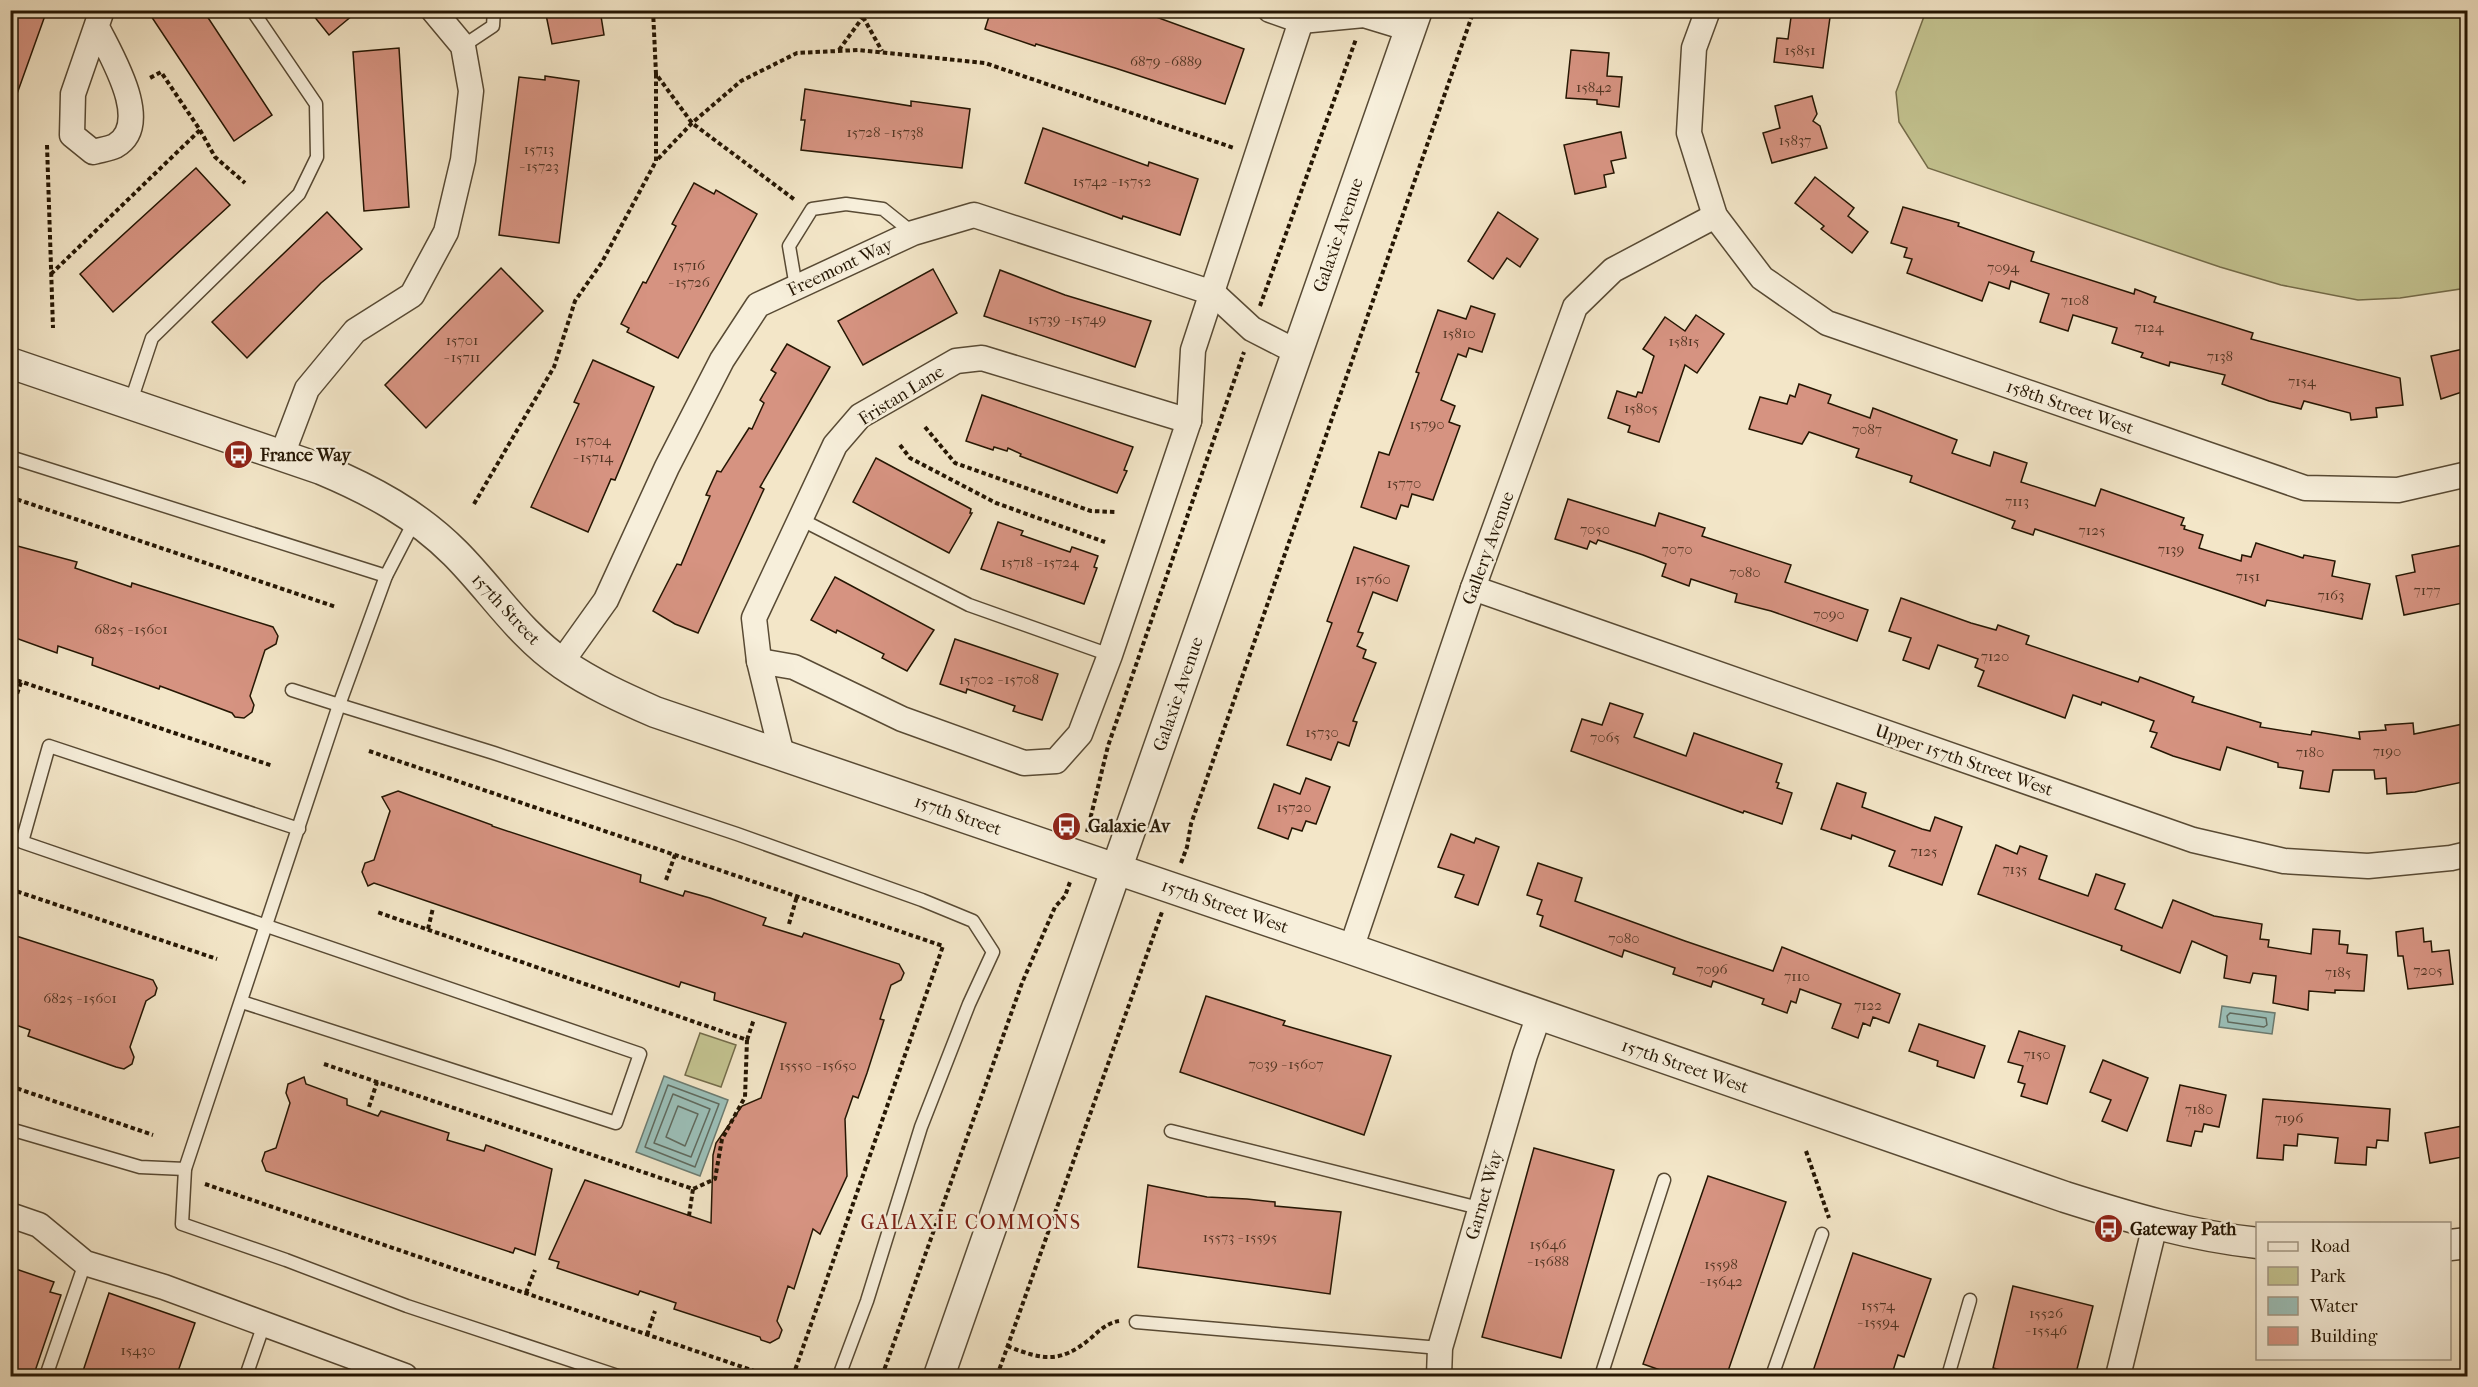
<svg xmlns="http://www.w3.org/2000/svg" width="2478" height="1387" font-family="'IM FELL French Canon',serif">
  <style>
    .green { fill: #c3c390; stroke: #746c4a; stroke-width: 1.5 }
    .water { fill: #9bbfb8; stroke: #6c7b70; stroke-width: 1.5 }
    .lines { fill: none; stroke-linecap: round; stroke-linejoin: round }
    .shore { stroke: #606a5e; stroke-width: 1.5 }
    .building { fill: #d69381; stroke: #251603; stroke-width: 1.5 }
    .service-casing { stroke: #584a34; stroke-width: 15 }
    .minor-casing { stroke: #584a34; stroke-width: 27 }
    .tertiary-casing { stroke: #584a34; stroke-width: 33 }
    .path { stroke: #251603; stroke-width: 4; stroke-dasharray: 4.5 3; stroke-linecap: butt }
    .service { stroke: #f7efdb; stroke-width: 12 }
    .minor { stroke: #f7efdb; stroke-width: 24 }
    .tertiary { stroke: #f7efdb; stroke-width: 30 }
    .labels { text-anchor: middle; stroke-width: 5; stroke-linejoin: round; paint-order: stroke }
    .number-label { font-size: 15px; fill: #513522 }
    .street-label { font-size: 18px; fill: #251603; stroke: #f7efdb }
    .poi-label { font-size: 18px; font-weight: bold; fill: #251603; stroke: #f7efdb; text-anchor: start }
    .neighbourhood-label { font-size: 20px; letter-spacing: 1.5px; fill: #7a1f14; stroke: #f7efdb }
  </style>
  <rect width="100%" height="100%" fill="#f3e6c8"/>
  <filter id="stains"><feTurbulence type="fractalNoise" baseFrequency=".00333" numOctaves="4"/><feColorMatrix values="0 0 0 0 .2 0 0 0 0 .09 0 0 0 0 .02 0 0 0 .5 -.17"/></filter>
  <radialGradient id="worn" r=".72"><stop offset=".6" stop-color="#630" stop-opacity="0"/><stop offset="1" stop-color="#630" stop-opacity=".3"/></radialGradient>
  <g class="green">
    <polygon points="1926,11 2467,11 2467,288 2400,298 2358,300 2281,285 2220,267 1928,168 1899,122 1896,92"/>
    <polygon points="700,1033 736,1045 721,1087 685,1075"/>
  </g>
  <g class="water">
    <polygon points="2222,1006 2275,1013 2272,1034 2219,1027"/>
    <polygon points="664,1076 728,1100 700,1176 636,1152"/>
  </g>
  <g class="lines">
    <g class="shore">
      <polygon points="2230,1013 2266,1018 2267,1025 2264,1027 2228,1022 2227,1016"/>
      <polygon points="668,1085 719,1104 695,1167 645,1147"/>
      <polygon points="673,1094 710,1109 691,1157 654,1143"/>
      <polygon points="678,1106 698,1114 685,1146 666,1137"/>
    </g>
  </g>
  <g class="building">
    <polygon points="10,10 47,10 13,105 10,105"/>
    <polygon points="147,10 203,10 272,115 234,141"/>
    <polygon points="309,10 359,10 329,35"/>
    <polygon points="545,10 600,10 604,35 552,44"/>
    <polygon points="991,10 1137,10 1244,49 1225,104 1115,68 1036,44 1035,46 985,29"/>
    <polygon points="1792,10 1831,10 1823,68 1774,62 1777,38 1788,39"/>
    <polygon points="399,48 409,207 364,211 353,52"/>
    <polygon points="1571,50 1609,53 1607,76 1622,77 1619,107 1597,104 1597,100 1566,98"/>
    <polygon points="545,76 579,81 559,243 499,235 519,77 545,80"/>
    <polygon points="805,89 911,106 911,101 970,109 962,168 801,150 805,120 801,120"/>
    <polygon points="1812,96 1817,114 1813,121 1820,126 1827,148 1772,163 1763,133 1780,128 1775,106"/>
    <polygon points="1043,128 1148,166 1149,162 1198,179 1180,235 1123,216 1122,219 1025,183"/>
    <polygon points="1621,132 1626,158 1611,161 1614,173 1604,175 1606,187 1575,194 1564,145"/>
    <polygon points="196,168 230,205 113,312 80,274"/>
    <polygon points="1815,177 1854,208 1848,216 1868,232 1852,253 1821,229 1824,226 1795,203"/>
    <polygon points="694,183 714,194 716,190 757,214 678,358 627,332 629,328 621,324 643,282 646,283 676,226 672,224"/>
    <polygon points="1903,207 1959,223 1958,226 2034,252 2031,261 2134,294 2135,289 2156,297 2154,302 2253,333 2251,339 2400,378 2403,405 2376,408 2377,417 2351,420 2350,413 2304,401 2301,409 2269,401 2222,384 2225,375 2170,362 2169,366 2141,357 2143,353 2112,343 2117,328 2073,315 2068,331 2040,322 2049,294 2011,281 2009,289 1989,282 1982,301 1907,273 1912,259 1904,257 1907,248 1891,243"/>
    <polygon points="327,212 362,249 321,283 247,358 212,322"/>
    <polygon points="1498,212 1538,239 1520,267 1507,258 1493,279 1468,261"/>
    <polygon points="501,268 543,311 426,428 385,385"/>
    <polygon points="933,269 957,313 863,365 838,321"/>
    <polygon points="1000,270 1065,295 1151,321 1135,367 984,316"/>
    <polygon points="1471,306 1495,314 1482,352 1469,348 1466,357 1458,354 1441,400 1455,406 1449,422 1460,426 1433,500 1412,494 1408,507 1401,505 1396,519 1361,507 1379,452 1389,455 1419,373 1416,372 1438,310 1466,319"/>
    <polygon points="1696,315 1724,334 1697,373 1685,365 1659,442 1628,432 1630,426 1608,418 1617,391 1636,397 1638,392 1642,393 1654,356 1643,349 1665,317 1685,331"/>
    <polygon points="787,344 830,367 760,487 764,489 698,633 675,624 653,611 677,564 681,565 710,496 706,495 717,471 721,472 749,428 752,429 764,403 760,400 776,373 771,370"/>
    <polygon points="2468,348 2468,390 2441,399 2431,356"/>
    <polygon points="593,360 654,387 615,480 611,479 588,532 531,507 579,404 574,402"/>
    <polygon points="1799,384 1831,395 1828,403 1870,418 1873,408 1957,440 1952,453 1990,466 1994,452 2027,463 2021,482 2095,506 2101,489 2184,518 2181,525 2185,526 2184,529 2203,535 2199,548 2241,561 2242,555 2251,557 2256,543 2303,558 2304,555 2335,561 2332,576 2370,584 2362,619 2267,600 2265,606 2035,529 2033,535 2012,528 2015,521 1910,482 1912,476 1856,457 1859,449 1809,432 1802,444 1749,429 1760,397 1787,404 1790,395 1795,397"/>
    <polygon points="982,395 1133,447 1124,470 1127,471 1117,493 1020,456 1021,454 1008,448 1007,451 994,447 993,450 966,441"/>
    <polygon points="876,458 971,509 970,513 972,513 949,553 853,502"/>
    <polygon points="1568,499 1655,526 1659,513 1705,528 1702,536 1791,565 1785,582 1868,610 1857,641 1771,611 1735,602 1737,594 1691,579 1689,586 1662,576 1666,564 1643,555 1598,540 1596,544 1590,541 1587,549 1555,539"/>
    <polygon points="998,522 1023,531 1021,535 1070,552 1072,547 1098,556 1094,567 1097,568 1084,604 981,569"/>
    <polygon points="10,544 77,562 75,568 131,587 132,583 273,627 278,636 276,644 265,650 250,696 254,705 252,712 244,718 235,717 232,713 160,686 159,689 92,665 93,658 58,646 57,653 10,636"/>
    <polygon points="2468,544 2468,602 2404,615 2396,576 2415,572 2412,555"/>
    <polygon points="1354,547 1409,566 1397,601 1373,592 1358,632 1363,633 1357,646 1366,650 1363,658 1376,663 1353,721 1357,722 1349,746 1338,742 1331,760 1287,745 1332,623 1327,621"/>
    <polygon points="835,577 934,630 907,671 882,658 884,654 837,630 836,633 811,620"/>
    <polygon points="1901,598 1971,623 1996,630 1998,625 2029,636 2026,644 2138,682 2140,677 2194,697 2192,702 2261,723 2260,727 2311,735 2312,731 2360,739 2359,732 2386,730 2385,725 2413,723 2414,734 2468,723 2468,781 2415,792 2387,794 2386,778 2375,779 2374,770 2333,770 2329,792 2300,788 2303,771 2278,767 2278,763 2227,747 2220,770 2173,756 2151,747 2157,733 2150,731 2154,721 2102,702 2101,705 2073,695 2065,718 1978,686 1984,671 1975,667 1978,659 1938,645 1929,669 1903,660 1911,638 1889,631"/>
    <polygon points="955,639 1058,674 1042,720 1013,711 1015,706 967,689 966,693 940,684"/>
    <polygon points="1610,703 1643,714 1634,737 1686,756 1694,733 1782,764 1776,782 1779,783 1777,788 1792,793 1782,824 1744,811 1743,813 1571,751 1582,719 1602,725"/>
    <polygon points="1306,778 1330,787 1316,824 1306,821 1302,831 1292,828 1288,839 1258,828 1274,784 1300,794"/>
    <polygon points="1837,783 1866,793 1862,807 1922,829 1930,831 1935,817 1962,827 1942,885 1889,866 1895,851 1852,835 1851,839 1821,829"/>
    <polygon points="398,791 492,825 492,826 641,875 640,882 683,896 685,891 710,898 766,918 763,925 802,937 804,933 899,964 904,973 901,980 891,985 880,1019 884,1020 867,1073 858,1098 853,1096 845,1119 847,1176 820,1234 813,1229 794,1289 788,1286 777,1321 782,1330 779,1338 770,1343 761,1340 760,1337 674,1309 676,1303 640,1291 638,1295 557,1268 559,1262 549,1259 585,1180 711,1223 713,1155 716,1143 742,1106 761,1098 786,1023 714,1000 715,993 681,982 679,987 374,883 368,886 362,872 365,863 374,860 390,811 382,797"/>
    <polygon points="1451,834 1474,843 1476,838 1499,847 1478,905 1455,897 1464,875 1438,867"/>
    <polygon points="1996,845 2017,854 2020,846 2047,856 2039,879 2088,896 2096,874 2125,884 2115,909 2162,928 2173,900 2214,916 2262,924 2260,939 2269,940 2268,947 2311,954 2313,929 2340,931 2339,944 2348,945 2347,953 2367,955 2364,991 2335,990 2335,993 2309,991 2308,1010 2273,1003 2276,976 2253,973 2250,983 2224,978 2227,956 2192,941 2180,973 2121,950 2122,946 1978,894"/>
    <polygon points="1538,863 1582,878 1575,901 1685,941 1773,971 1782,947 1900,994 1889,1023 1873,1017 1870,1026 1863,1023 1858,1038 1832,1028 1841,1004 1800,989 1796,1003 1791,1001 1787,1013 1762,1004 1764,999 1713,981 1711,987 1673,974 1675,968 1624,950 1622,957 1540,926 1543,916 1537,914 1542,900 1527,895"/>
    <polygon points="2423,928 2424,942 2431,941 2432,952 2449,950 2453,984 2408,989 2403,956 2398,956 2396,932"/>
    <polygon points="10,934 153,980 157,988 155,995 146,1001 130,1047 134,1057 132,1064 124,1069 116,1067 28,1036 30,1030 10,1023"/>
    <polygon points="1206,996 1285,1021 1283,1025 1391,1056 1364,1135 1180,1072"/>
    <polygon points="1919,1024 1985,1046 1974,1078 1937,1066 1938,1061 1909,1051"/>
    <polygon points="2019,1031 2065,1046 2047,1104 2021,1096 2025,1084 2018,1082 2023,1066 2008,1062"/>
    <polygon points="2103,1060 2148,1078 2127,1131 2102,1121 2111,1100 2090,1092"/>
    <polygon points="304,1077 306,1084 347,1099 347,1105 378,1116 381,1111 449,1133 447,1140 484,1151 486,1145 552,1169 535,1255 515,1248 513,1253 266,1171 262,1161 265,1152 276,1148 290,1103 286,1093 288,1084"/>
    <polygon points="2180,1085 2226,1095 2219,1127 2204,1124 2202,1132 2195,1131 2191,1146 2167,1141"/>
    <polygon points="2263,1099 2390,1109 2388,1141 2377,1140 2376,1148 2367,1147 2366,1165 2335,1163 2338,1138 2298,1134 2297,1146 2284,1145 2283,1160 2257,1158"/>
    <polygon points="2468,1125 2468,1156 2430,1163 2425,1133"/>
    <polygon points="1534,1148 1614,1170 1561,1358 1482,1337"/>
    <polygon points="1708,1176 1786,1202 1726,1377 1680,1377 1643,1364"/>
    <polygon points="1148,1185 1207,1197 1247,1199 1275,1202 1275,1206 1341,1212 1330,1294 1138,1267"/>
    <polygon points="1853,1253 1931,1279 1904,1357 1898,1355 1891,1377 1811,1377"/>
    <polygon points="10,1267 54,1282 50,1292 61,1295 33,1377 10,1377"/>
    <polygon points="2013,1286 2093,1306 2075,1377 1999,1377 2001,1370 1993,1368"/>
    <polygon points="109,1293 195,1323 176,1377 81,1377"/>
  </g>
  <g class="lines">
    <defs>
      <g id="service">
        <polyline points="463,46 493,26 494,10"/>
        <polyline points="796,287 789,246 812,209 846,204 883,209 913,233"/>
        <polyline points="130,404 152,338 299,194 317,157 316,104 252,10"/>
        <polyline points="10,457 386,576"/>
        <polyline points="800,519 969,605 1110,655"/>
        <polyline points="292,690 339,705 386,576 415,520"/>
        <polyline points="242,1002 616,1123 640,1054 22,842 49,746 299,829"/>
        <polyline points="10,1129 140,1167 185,1169"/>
        <polyline points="1171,1131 1479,1208"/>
        <polyline points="1136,1322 1440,1348"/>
        <polyline points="46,1376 85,1263"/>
        <polyline points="246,1376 264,1324"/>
        <polyline points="618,1376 407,1306 286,1260 182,1224 185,1169 339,705 494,753 737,834 922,900 973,921 993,952 969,1004 921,1127 867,1301 839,1376"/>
        <polyline points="1601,1376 1664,1180"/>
        <polyline points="1772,1376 1822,1234"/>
        <polyline points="1948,1376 1970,1300"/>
      </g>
      <g id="minor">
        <polyline points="1270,10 1301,21 1364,15 1410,29"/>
        <polyline points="1708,10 1694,48 1689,133 1715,216 1762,278 1827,323 2305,488 2398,490 2468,474"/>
        <path d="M 97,27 C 110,54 154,124 115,146 C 109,149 99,150 93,152 L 72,135 L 73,94 L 102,10"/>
        <polyline points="282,455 307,389 355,331 412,295 446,232 463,160 471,91 463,46 433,10"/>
        <polyline points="1473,588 2193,840 2284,861 2368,866 2451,858 2468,854"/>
        <polyline points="759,661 794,667 902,719 1024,763 1056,761 1080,734 1110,655 1189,421 1193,350 1301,21"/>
        <polyline points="561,663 606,600 667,467 722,360 758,305 913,233 974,215 1213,293 1252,329 1297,352"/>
        <polyline points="782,755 759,661 754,618 835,445 860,416 956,361 982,358 1189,421"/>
        <polyline points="1351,949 1473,588 1575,307 1613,270 1715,216"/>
        <polyline points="10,1215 39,1225 85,1263 164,1287 405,1376"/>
        <polyline points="1439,1376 1440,1348 1525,1055 1539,1015"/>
        <polyline points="2118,1376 2155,1225"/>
      </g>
      <g id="tertiary">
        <path d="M 10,363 L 321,469 C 371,490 416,514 455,553 C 492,590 519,634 563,664 C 592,684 623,698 655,712 L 1351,949 L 2065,1197 C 2128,1217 2191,1236 2258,1243"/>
        <polyline points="2450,1245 2468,1243"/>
        <polyline points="939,1376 1417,10"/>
      </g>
    </defs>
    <use href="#service" class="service-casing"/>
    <use href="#minor" class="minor-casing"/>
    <use href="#tertiary" class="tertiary-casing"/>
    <g class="path">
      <polyline points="653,10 656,74 692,123 795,200"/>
      <polyline points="863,17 882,51"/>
      <polyline points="839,50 863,17 862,10"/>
      <polyline points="656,74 656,161 692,123 741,81 797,53 858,50 985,63 1234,148"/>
      <polyline points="200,130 215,157 245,183"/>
      <polyline points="47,145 53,328"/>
      <polyline points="51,274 200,130 161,72 148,79"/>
      <polyline points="1260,306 1356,39"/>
      <polyline points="925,427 955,463 1091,511 1115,512"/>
      <polyline points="900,445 910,458 996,503 1105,542"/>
      <polyline points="10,497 336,607"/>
      <polyline points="474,504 554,367 575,301 602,262 656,161"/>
      <polyline points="10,678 273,766"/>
      <polyline points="10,715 21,682"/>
      <polyline points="369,751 943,946 793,1376"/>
      <polyline points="1087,832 1108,746 1244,352"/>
      <polyline points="1181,863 1187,847 1191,824 1474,10"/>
      <polyline points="666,880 675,855"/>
      <polyline points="10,889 217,959"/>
      <polyline points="789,924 797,896"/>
      <polyline points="428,929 433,908"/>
      <polyline points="747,1040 754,1019"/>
      <polyline points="324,1064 693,1189 715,1179 722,1139 745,1097 747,1040 377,912"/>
      <polyline points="10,1086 153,1135"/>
      <polyline points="369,1107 377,1082"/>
      <polyline points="1806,1151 1829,1218"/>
      <polyline points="205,1184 769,1376"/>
      <polyline points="689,1216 693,1189"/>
      <polyline points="526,1293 535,1270"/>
      <polyline points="647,1335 655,1311"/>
      <path d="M 1007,1346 C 1043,1360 1060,1364 1091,1338 C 1100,1330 1107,1323 1119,1321"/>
      <polyline points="882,1376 1022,983 1055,907 1065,896 1070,882"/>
      <polyline points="997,1376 1162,912"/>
    </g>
    <use href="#service" class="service"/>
    <use href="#minor" class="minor"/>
    <use href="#tertiary" class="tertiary"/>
  </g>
  <defs>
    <symbol id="bus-disc" viewBox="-11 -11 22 22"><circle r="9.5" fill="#8f2418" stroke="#f7efdb"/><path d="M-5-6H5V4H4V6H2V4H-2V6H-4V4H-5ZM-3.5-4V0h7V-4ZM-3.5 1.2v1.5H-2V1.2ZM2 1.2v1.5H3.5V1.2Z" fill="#fff"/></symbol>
  </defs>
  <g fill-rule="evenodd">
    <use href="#bus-disc" x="222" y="438" width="33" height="33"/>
    <use href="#bus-disc" x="1050" y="810" width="33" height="33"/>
    <use href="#bus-disc" x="2092" y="1212" width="33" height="33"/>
  </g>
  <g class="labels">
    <g class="number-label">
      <text x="1800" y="55">15851</text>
      <text x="1166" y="66">6879 - 6889</text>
      <text x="1594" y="92">15842</text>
      <text x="885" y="137">15728 - 15738</text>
      <text x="1795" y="145">15837</text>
      <text x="539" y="154">15713<tspan x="539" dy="17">- 15723</tspan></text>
      <text x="1112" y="186">15742 - 15752</text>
      <text x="689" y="270">15716<tspan x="689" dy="17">- 15726</tspan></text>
      <text x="2003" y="272">7094</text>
      <text x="2075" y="305">7108</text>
      <text x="1067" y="324">15739 - 15749</text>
      <text x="2149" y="332">7124</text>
      <text x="1459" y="338">15810</text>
      <text x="462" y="345">15701<tspan x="462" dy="17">- 15711</tspan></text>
      <text x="1684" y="346">15815</text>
      <text x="2220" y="361">7138</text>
      <text x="2302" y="386">7154</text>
      <text x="1641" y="413">15805</text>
      <text x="1427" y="429">15790</text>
      <text x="1867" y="434">7087</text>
      <text x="593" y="445">15704<tspan x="593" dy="17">- 15714</tspan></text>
      <text x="1404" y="488">15770</text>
      <text x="2017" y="506">7113</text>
      <text x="1595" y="534">7050</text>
      <text x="2092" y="535">7125</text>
      <text x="1677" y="554">7070</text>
      <text x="2171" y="554">7139</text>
      <text x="1040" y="567">15718 - 15724</text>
      <text x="1745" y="577">7080</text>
      <text x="2248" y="581">7151</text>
      <text x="1373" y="584">15760</text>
      <text x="2427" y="595">7177</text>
      <text x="2331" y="600">7163</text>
      <text x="1829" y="619">7090</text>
      <text x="131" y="634">6825 - 15601</text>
      <text x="1995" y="661">7120</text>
      <text x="999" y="684">15702 - 15708</text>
      <text x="1322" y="737">15730</text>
      <text x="1605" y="742">7065</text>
      <text x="2387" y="756">7190</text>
      <text x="2310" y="757">7180</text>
      <text x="1294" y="812">15720</text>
      <text x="1924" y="856">7125</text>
      <text x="2015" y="874">7135</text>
      <text x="1624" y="943">7080</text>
      <text x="1712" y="974">7096</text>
      <text x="2428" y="975">7205</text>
      <text x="2338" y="977">7185</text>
      <text x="1797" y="981">7110</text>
      <text x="80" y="1003">6825 - 15601</text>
      <text x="1868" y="1010">7122</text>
      <text x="2037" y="1059">7150</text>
      <text x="1286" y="1069">7039 - 15607</text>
      <text x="818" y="1070">15550 - 15650</text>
      <text x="2199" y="1114">7180</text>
      <text x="2289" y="1123">7196</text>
      <text x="1240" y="1242">15573 - 15595</text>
      <text x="1548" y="1249">15646<tspan x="1548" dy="17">- 15688</tspan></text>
      <text x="1721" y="1269">15598<tspan x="1721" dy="17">- 15642</tspan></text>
      <text x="1878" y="1310">15574<tspan x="1878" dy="17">- 15594</tspan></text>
      <text x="2046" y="1318">15526<tspan x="2046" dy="17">- 15546</tspan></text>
      <text x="138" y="1355">15430</text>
    </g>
    <g class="street-label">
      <text transform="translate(1338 235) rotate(-71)" y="6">Galaxie Avenue</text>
      <text transform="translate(840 267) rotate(-25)" y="6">Freemont Way</text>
      <text transform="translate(901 395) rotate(-32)" y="6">Fristan Lane</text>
      <text transform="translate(2070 407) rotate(19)" y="6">158th Street West</text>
      <text transform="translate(1488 548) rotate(-70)" y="6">Gallery Avenue</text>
      <text transform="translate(506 609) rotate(47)" y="6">157th Street</text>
      <text transform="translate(1178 694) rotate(-71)" y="6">Galaxie Avenue</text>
      <text transform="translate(1964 760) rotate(19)" y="6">Upper 157th Street West</text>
      <text transform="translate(958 815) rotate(19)" y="6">157th Street</text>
      <text transform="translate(1225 906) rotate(19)" y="6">157th Street West</text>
      <text transform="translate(1685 1066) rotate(19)" y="6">157th Street West</text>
      <text transform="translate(1484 1195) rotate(-74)" y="6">Garnet Way</text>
    </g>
    <g class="poi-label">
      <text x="260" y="461">France Way</text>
      <text x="1088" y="832">Galaxie Av</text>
      <text x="2130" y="1235">Gateway Path</text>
    </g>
    <g class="neighbourhood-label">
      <text x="971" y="1229">GALAXIE COMMONS</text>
    </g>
  </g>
  <rect width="2478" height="1387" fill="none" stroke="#f3e6c8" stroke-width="36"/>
  <rect x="12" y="12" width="2454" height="1363" fill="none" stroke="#251603" stroke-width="3"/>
  <rect x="18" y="18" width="2442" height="1351" fill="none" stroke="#251603" stroke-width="1.5"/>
  <rect x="2256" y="1222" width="195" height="138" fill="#f7efdb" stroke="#a39885" stroke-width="1.5"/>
  <rect x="2268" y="1242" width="30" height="9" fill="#f7efdb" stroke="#a39885" stroke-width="1.5"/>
  <text x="2310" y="1252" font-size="18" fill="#251603">Road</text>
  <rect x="2268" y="1267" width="30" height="18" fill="#c3c390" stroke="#a39885" stroke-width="1.5"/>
  <text x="2310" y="1282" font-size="18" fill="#251603">Park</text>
  <rect x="2268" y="1297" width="30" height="18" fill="#9bbfb8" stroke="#a39885" stroke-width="1.5"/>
  <text x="2310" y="1312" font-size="18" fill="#251603">Water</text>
  <rect x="2268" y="1327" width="30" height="18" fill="#d69381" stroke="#a39885" stroke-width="1.5"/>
  <text x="2310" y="1342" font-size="18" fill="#251603">Building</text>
  <rect width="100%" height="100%" filter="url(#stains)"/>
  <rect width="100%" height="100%" fill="url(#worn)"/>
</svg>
